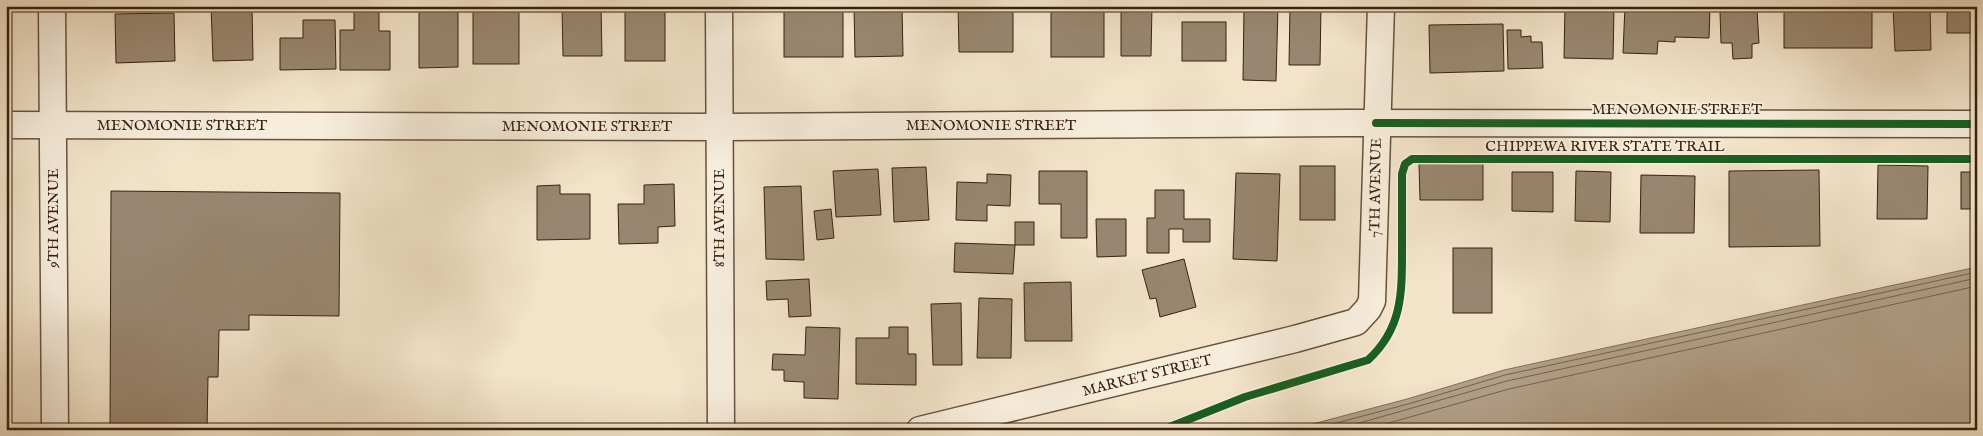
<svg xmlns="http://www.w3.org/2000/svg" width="1983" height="436" font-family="'IM FELL English',serif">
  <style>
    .water { fill: #b3a18a; stroke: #826e59 }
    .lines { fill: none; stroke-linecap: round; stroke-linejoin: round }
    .shore { stroke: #76614c; stroke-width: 1 }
    .building { fill: #998670; stroke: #39210f }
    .minor-casing { stroke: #67523e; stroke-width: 29 }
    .minor { stroke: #f7eddc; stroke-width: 26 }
    .cycleway-casing { stroke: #f7eddc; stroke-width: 11 }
    .cycleway { stroke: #1b5e20; stroke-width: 8 }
    .labels { text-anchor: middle; stroke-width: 4; stroke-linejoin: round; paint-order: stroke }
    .street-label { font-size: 15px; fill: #39210f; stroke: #f7eddc }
  </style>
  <rect width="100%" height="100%" fill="#f2e3c9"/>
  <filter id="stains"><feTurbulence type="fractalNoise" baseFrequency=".004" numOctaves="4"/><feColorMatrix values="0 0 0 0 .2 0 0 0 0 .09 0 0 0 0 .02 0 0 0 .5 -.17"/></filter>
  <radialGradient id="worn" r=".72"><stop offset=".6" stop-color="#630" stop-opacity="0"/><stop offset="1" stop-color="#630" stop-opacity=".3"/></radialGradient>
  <polygon class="water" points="1977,267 1977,430 1290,430 1407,399 1504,370"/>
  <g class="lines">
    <g class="shore">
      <polyline points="1310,430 1408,404 1505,375 1977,272"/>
      <polyline points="1335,430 1507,381 1977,278"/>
      <polyline points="1364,430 1509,389 1977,286"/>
    </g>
  </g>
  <g class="building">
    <polygon points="211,6 252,6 253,60 213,61"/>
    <polygon points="419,6 458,6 458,67 419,68"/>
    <rect x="473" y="6" width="46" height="58"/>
    <polygon points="562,6 601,6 602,56 563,56"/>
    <rect x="625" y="6" width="40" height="55"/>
    <rect x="784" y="6" width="59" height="51"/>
    <polygon points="854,6 902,6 903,56 855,57"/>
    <polygon points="958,6 1013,6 1013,52 959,52"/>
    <rect x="1051" y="6" width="53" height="51"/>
    <polygon points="1121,6 1152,6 1151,56 1121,56"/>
    <polygon points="1244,6 1278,6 1276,81 1243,80"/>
    <polygon points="1290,6 1321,6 1320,65 1289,65"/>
    <polygon points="1565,6 1614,6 1613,59 1564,58"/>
    <polygon points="1625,6 1710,6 1709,38 1675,37 1675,42 1658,41 1657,54 1623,53"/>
    <rect x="1784" y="6" width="88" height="42"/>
    <polygon points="1893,6 1930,6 1931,50 1895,51"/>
    <rect x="1947" y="6" width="30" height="27"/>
    <polygon points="1757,10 1759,43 1752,44 1752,58 1733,59 1732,43 1721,43 1720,12"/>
    <polygon points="354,11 379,11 379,31 390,31 390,70 340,70 340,30 354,30"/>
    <polygon points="174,13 175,61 116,63 115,14"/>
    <polygon points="303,20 335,20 336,69 280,70 280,38 303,38"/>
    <rect x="1182" y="22" width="44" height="39"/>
    <polygon points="1503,24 1504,71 1430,73 1429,25"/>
    <polygon points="1507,30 1521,30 1521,37 1531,36 1531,42 1542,42 1543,68 1508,69"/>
    <polygon points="1483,163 1483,200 1420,200 1419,164"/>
    <polygon points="1878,165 1928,166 1927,219 1877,219"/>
    <rect x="1300" y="166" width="35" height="54"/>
    <polygon points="926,167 929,220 894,222 892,168"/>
    <polygon points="878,169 881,215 836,217 833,171"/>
    <polygon points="1819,170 1820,246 1729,247 1729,171"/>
    <polygon points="1039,171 1087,171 1087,238 1061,238 1061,204 1039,204"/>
    <polygon points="1576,171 1611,172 1610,222 1575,221"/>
    <polygon points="1512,172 1553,172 1553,212 1512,211"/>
    <rect x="1961" y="172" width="16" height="37"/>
    <polygon points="1236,173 1280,174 1277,261 1233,259"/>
    <polygon points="987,174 1011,175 1010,206 987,205 987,221 956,220 957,182 987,183"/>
    <polygon points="1641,175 1695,176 1694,233 1640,233"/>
    <polygon points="674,184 675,226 658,227 658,243 619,244 618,204 644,204 644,185"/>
    <polygon points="560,185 560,194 590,194 590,239 537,240 537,186"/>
    <polygon points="801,186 804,260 766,259 764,187"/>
    <polygon points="1155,190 1184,190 1184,219 1210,219 1210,242 1183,242 1183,229 1169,229 1169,253 1147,253 1147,218 1155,218"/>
    <polygon points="111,191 340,193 339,316 249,315 249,330 219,330 218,377 208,377 207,430 110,430"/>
    <polygon points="831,209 834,238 817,240 814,211"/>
    <polygon points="1096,219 1126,219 1126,256 1097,257"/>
    <rect x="1015" y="222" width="19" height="23"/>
    <polygon points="955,243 1015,245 1013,274 954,272"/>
    <rect x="1453" y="248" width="39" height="65"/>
    <polygon points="1184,259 1196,307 1160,317 1156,298 1150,299 1142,270"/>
    <polygon points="809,279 811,316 789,317 788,299 767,300 766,281"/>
    <polygon points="1071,282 1072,341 1025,341 1024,283"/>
    <polygon points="979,298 1012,299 1011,358 977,358"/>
    <polygon points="961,303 962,365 933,365 931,304"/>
    <polygon points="806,327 840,328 838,399 804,398 804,382 784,381 784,370 772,370 773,354 805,355"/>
    <polygon points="889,327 908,327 908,354 916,354 916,385 856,384 856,338 889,338"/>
  </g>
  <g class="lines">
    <defs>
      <g id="minor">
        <polyline points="52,6 55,430"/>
        <polyline points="719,6 721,430"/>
        <polyline points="6,125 719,127 1348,123 1977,124"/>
        <polyline points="920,430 1295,339 1356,322 1368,309 1372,301 1381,6"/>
      </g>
    </defs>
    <use href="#minor" class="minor-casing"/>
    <use href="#minor" class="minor"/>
    <defs>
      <g id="cycleway">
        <polyline points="1376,123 1977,124"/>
        <path d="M 1162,430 L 1245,397 L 1368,360 C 1403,328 1402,292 1402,247 C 1402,223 1402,199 1402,174 L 1405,164 L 1412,159 L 1977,159"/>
      </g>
    </defs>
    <use href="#cycleway" class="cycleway-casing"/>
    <use href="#cycleway" class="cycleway"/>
  </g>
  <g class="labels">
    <g class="street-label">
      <text x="1677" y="114">MENOMONIE STREET</text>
      <text x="182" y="130">MENOMONIE STREET</text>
      <text x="991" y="130">MENOMONIE STREET</text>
      <text x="587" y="131">MENOMONIE STREET</text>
      <text x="1605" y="151">CHIPPEWA RIVER STATE TRAIL</text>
      <text transform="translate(1375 188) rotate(-89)" y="5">7TH AVENUE</text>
      <text transform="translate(53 218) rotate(-90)" y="5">9TH AVENUE</text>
      <text transform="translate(719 218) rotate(-90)" y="5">8TH AVENUE</text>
      <text transform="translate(1147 375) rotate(-14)" y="5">MARKET STREET</text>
    </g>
  </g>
  <rect width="1983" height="436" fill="none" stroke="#f2e3c9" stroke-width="25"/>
  <rect x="8" y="8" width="1968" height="421" fill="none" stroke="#39210f" stroke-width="2.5"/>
  <rect x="12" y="12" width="1958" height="411" fill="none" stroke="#39210f"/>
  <rect width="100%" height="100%" filter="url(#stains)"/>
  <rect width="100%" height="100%" fill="url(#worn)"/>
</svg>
